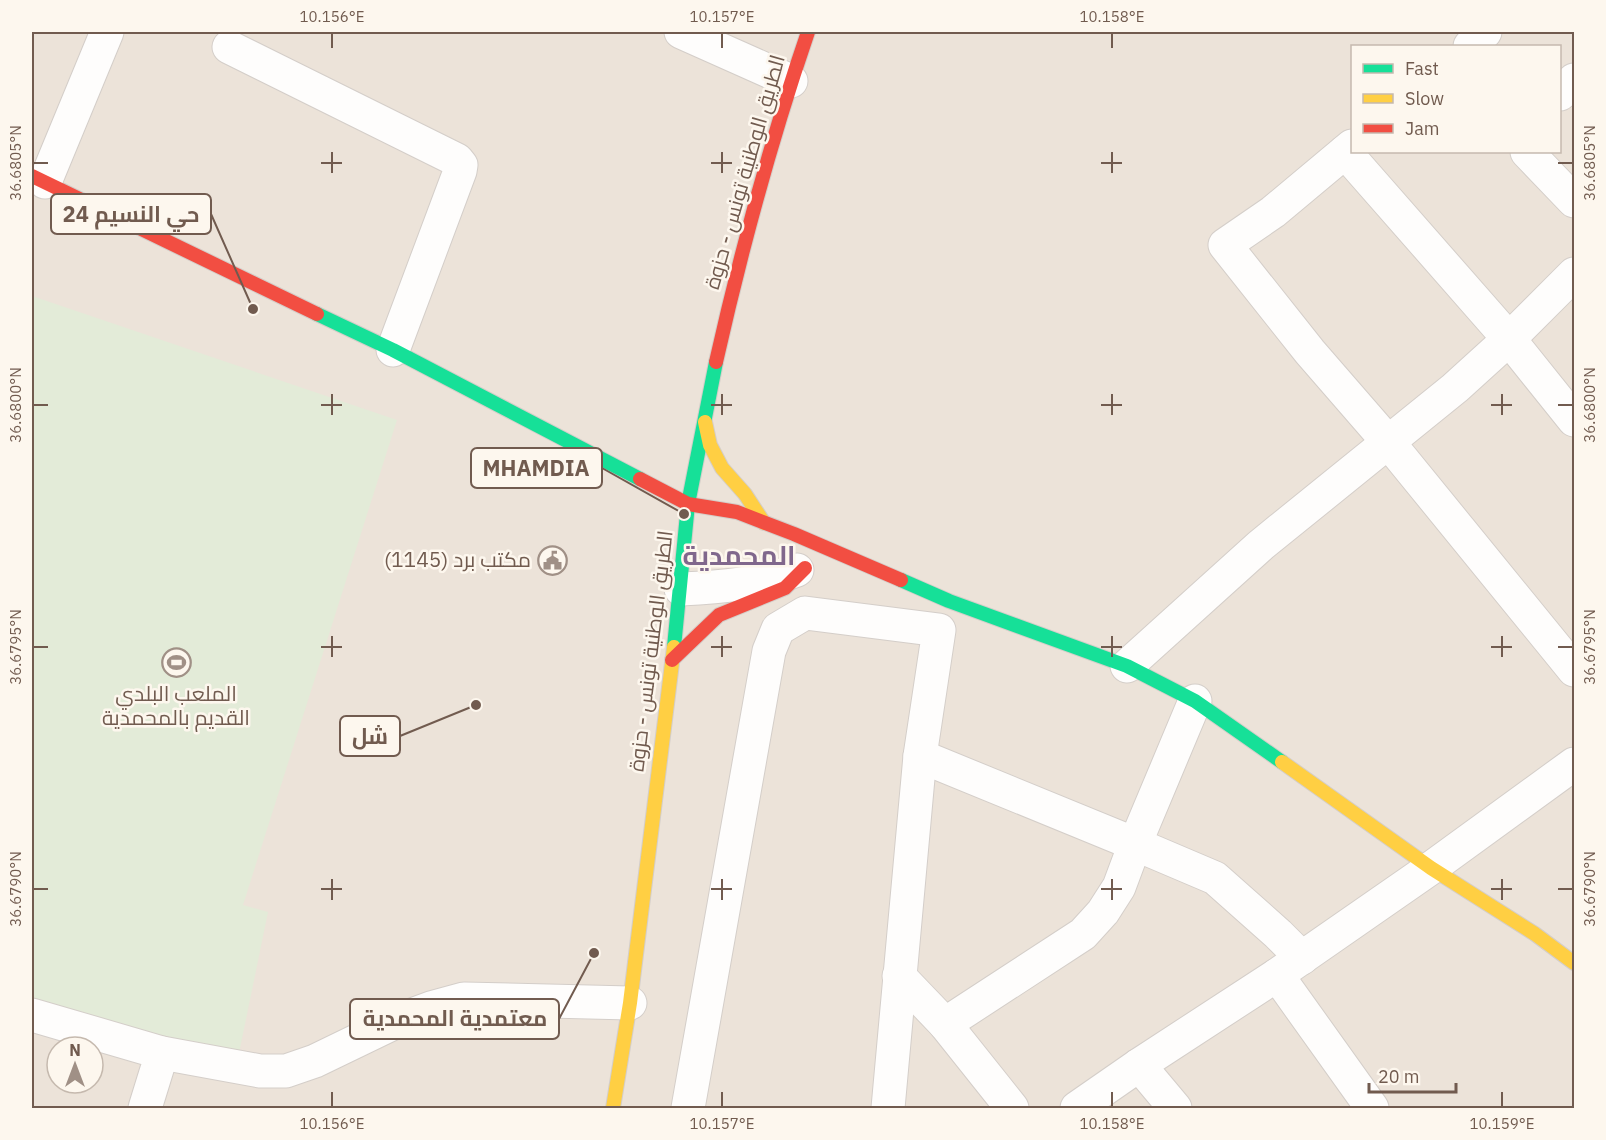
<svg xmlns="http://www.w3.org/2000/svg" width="1606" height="1140" font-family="'IBM Plex Sans',Cairo,sans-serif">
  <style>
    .residential { fill: #ece3d9; fill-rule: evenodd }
    .green { fill: #e3ebd8 }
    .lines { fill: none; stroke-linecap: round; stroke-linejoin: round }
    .street-casing { stroke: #d4cec9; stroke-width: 35 }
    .fast-casing { stroke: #d4cec9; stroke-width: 16 }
    .slow-casing { stroke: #d4cec9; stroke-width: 16 }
    .jam-casing { stroke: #d4cec9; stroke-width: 16 }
    .street { stroke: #fefdfc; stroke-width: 33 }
    .fast { stroke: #16e098; stroke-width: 14 }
    .slow { stroke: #ffcf43; stroke-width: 14 }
    .jam { stroke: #f24e42; stroke-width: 14 }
    .ticks { fill: none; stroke: #715b4f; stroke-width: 2 }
    .labels { text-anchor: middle; stroke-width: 5; stroke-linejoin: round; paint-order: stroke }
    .street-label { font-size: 21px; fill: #715b4f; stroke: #fdf7ee }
    .poi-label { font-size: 21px; fill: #715b4f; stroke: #fdf7ee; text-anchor: end }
    .district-label { font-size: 27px; font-weight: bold; fill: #80678c; stroke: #fdf7ee }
    .leader { fill: none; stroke: #715b4f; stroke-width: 2 }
    .callout-dot { fill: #715b4f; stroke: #fdf7ee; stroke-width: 2 }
    .callout { fill: #fdf7ee; stroke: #715b4f; stroke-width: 2 }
    .callout-label { font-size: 22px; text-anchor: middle; font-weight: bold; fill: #715b4f }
    .neatline { fill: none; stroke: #715b4f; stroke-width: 2 }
    .ticks-label { font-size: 15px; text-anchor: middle; fill: #715b4f }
  </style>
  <rect width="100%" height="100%" fill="#f6f2ec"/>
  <path class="residential" d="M 32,32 L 1574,32 L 1574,1108 L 32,1108 ZM 1352,46 L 1560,46 L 1560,152 L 1352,152 ZM 57,1047 L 93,1047 L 93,1083 L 57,1083 Z"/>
  <polygon class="green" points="32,296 397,420 243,905 268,912 238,1058 32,1009"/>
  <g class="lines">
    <defs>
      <g id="street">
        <polyline points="681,32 791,81"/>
        <polyline points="1470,46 1485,32"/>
        <polyline points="229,47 457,160 461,165 460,171 393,350"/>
        <polyline points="1560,94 1574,80"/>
        <polyline points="1352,146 1273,212 1225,245 1310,352 1389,443 1574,670"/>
        <polyline points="1345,152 1509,339 1574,420"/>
        <polyline points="1527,152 1574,201"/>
        <polyline points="45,182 107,32"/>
        <path d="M 681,589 C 722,587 759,584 797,570"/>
        <polyline points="1127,666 1261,545 1455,388 1509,339 1574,274"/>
        <polyline points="1195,701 1135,844 1215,878 1278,934 1302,958"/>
        <polyline points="920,756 1135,844 1119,887 1103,912 1083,934 945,1024"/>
        <polyline points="1277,975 1431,868 1574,764"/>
        <polyline points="899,976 945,1024 1012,1108"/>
        <polyline points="32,1015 162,1053 145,1108"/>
        <polyline points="162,1053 260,1071 286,1071 315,1061 404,1018 431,1008 464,999 630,1003"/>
        <polyline points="688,1108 769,651 778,629 805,613 939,630 920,756 888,1108"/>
        <polyline points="1077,1108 1139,1065"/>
        <polyline points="1175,1108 1139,1065 1277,975 1372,1108"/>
      </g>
      <g id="fast">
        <polyline points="317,314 393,350 640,479"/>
        <polyline points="901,580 949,601 1127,666 1195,701 1282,762"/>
        <polyline points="674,647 688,504 716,362"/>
      </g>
      <g id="slow">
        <polyline points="705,422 710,445 722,468 745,494 764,523"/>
        <polyline points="1282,762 1431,868 1535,934 1574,963"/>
        <polyline points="613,1108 630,1003 674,647"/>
      </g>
      <g id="jam">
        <polyline points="32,176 317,314"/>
        <path d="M 716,362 C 741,251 771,140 808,32"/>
        <polyline points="640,479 688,504 737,512 794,534 901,580"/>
        <polyline points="672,660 719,615 785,588 805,568"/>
      </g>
    </defs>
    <use href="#street" class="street-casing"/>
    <use href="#fast" class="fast-casing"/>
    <use href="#slow" class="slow-casing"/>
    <use href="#jam" class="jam-casing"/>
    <use href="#street" class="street"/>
    <use href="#fast" class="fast"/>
    <use href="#slow" class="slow"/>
    <use href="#jam" class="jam"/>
  </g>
  <path class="ticks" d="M 332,33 L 332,48M 722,33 L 722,48M 1112,33 L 1112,48M 332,152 L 332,173M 722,152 L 722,173M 1112,152 L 1112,173M 33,163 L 48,163M 321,163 L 342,163M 711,163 L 732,163M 1101,163 L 1122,163M 1558,163 L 1573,163M 332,394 L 332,415M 722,394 L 722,415M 1112,394 L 1112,415M 1502,394 L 1502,415M 33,405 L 48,405M 321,405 L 342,405M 711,405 L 732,405M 1101,405 L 1122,405M 1491,405 L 1512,405M 1558,405 L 1573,405M 332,636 L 332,657M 722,636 L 722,657M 1112,636 L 1112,657M 1502,636 L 1502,657M 33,647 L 48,647M 321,647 L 342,647M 711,647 L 732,647M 1101,647 L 1122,647M 1491,647 L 1512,647M 1558,647 L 1573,647M 332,879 L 332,900M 722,879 L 722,900M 1112,879 L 1112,900M 1502,879 L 1502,900M 33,889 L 48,889M 321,889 L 342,889M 711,889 L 732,889M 1101,889 L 1122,889M 1491,889 L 1512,889M 1558,889 L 1573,889M 332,1092 L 332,1107M 722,1092 L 722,1107M 1112,1092 L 1112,1107M 1502,1092 L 1502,1107"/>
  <defs>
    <symbol id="civic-ring" viewBox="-11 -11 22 22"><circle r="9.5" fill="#fdf7ee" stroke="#a09086" stroke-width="1.5"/><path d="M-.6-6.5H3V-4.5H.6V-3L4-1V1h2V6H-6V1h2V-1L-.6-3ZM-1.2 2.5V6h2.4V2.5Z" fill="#a09086"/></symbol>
    <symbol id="stadium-ring" viewBox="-11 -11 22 22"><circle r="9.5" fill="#fdf7ee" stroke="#a09086" stroke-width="1.5"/><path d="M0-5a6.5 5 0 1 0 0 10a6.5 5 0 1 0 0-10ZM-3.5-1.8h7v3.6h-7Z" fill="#a09086"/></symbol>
  </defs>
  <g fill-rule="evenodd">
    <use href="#civic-ring" x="536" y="544" width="33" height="33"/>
    <use href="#stadium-ring" x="160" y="646" width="33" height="33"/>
  </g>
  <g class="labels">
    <g class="street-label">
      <text transform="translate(745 172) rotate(-74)" y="7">الطريق الوطنية تونس - حزوة</text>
      <text transform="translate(651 651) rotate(-83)" y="7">الطريق الوطنية تونس - حزوة</text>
    </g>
    <g class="poi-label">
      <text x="531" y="567">مكتب برد (1145)</text>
      <text x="176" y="701" text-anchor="middle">الملعب البلدي<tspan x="176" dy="24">القديم بالمحمدية</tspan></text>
    </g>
    <g class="district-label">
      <text x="739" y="565">المحمدية</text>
    </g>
  </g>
  <path class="leader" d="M253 309L211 214M684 514L602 468M476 705L400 736M594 953L559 1019"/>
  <g class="callout-dot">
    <circle cx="253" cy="309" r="6"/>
    <circle cx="684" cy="514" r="6"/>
    <circle cx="476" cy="705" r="6"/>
    <circle cx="594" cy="953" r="6"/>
  </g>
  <g class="callout">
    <rect x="51" y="194" width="160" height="40" rx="6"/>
    <rect x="471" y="448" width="131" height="40" rx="6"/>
    <rect x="340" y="716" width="60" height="40" rx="6"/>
    <rect x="350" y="999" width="209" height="40" rx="6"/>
  </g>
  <g class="callout-label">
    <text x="131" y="222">حي النسيم 24</text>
    <text x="536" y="476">MHAMDIA</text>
    <text x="370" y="744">شل</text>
    <text x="455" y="1026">معتمدية المحمدية</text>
  </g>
  <rect width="1606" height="1140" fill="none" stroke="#fdf7ee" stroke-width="66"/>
  <rect x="1351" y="45" width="210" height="108" fill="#fdf7ee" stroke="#c5b9ae" stroke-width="1.5"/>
  <rect x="1363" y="64" width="30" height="9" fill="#16e098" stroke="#c5b9ae" stroke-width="1.5"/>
  <text x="1405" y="75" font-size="18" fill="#715b4f">Fast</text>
  <rect x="1363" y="94" width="30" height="9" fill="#ffcf43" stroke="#c5b9ae" stroke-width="1.5"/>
  <text x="1405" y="105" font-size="18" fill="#715b4f">Slow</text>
  <rect x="1363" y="124" width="30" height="9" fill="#f24e42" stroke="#c5b9ae" stroke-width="1.5"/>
  <text x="1405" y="135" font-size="18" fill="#715b4f">Jam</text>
  <g transform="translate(75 1065)"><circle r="28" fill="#fdf7ee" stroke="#c5b9ae" stroke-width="1.5"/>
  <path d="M0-4.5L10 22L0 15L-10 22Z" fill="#a09086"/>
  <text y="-9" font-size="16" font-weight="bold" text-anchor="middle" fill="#715b4f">N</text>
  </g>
  <path d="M1369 1083v9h87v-9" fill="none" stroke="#715b4f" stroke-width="3"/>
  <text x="1378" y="1083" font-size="18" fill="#715b4f" stroke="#fdf7ee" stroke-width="4.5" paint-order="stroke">20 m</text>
  <rect x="33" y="33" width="1540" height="1074" class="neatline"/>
  <g class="ticks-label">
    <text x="332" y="22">10.156°E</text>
    <text x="722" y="22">10.157°E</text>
    <text x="1112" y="22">10.158°E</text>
    <text transform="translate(16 163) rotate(-90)" y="5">36.6805°N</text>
    <text transform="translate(1590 163) rotate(-90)" y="5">36.6805°N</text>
    <text transform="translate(16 405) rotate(-90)" y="5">36.6800°N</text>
    <text transform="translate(1590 405) rotate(-90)" y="5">36.6800°N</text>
    <text transform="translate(16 647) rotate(-90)" y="5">36.6795°N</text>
    <text transform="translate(1590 647) rotate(-90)" y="5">36.6795°N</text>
    <text transform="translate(16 889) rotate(-90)" y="5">36.6790°N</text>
    <text transform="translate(1590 889) rotate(-90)" y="5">36.6790°N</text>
    <text x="332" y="1129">10.156°E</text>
    <text x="722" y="1129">10.157°E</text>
    <text x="1112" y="1129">10.158°E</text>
    <text x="1502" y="1129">10.159°E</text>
  </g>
</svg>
